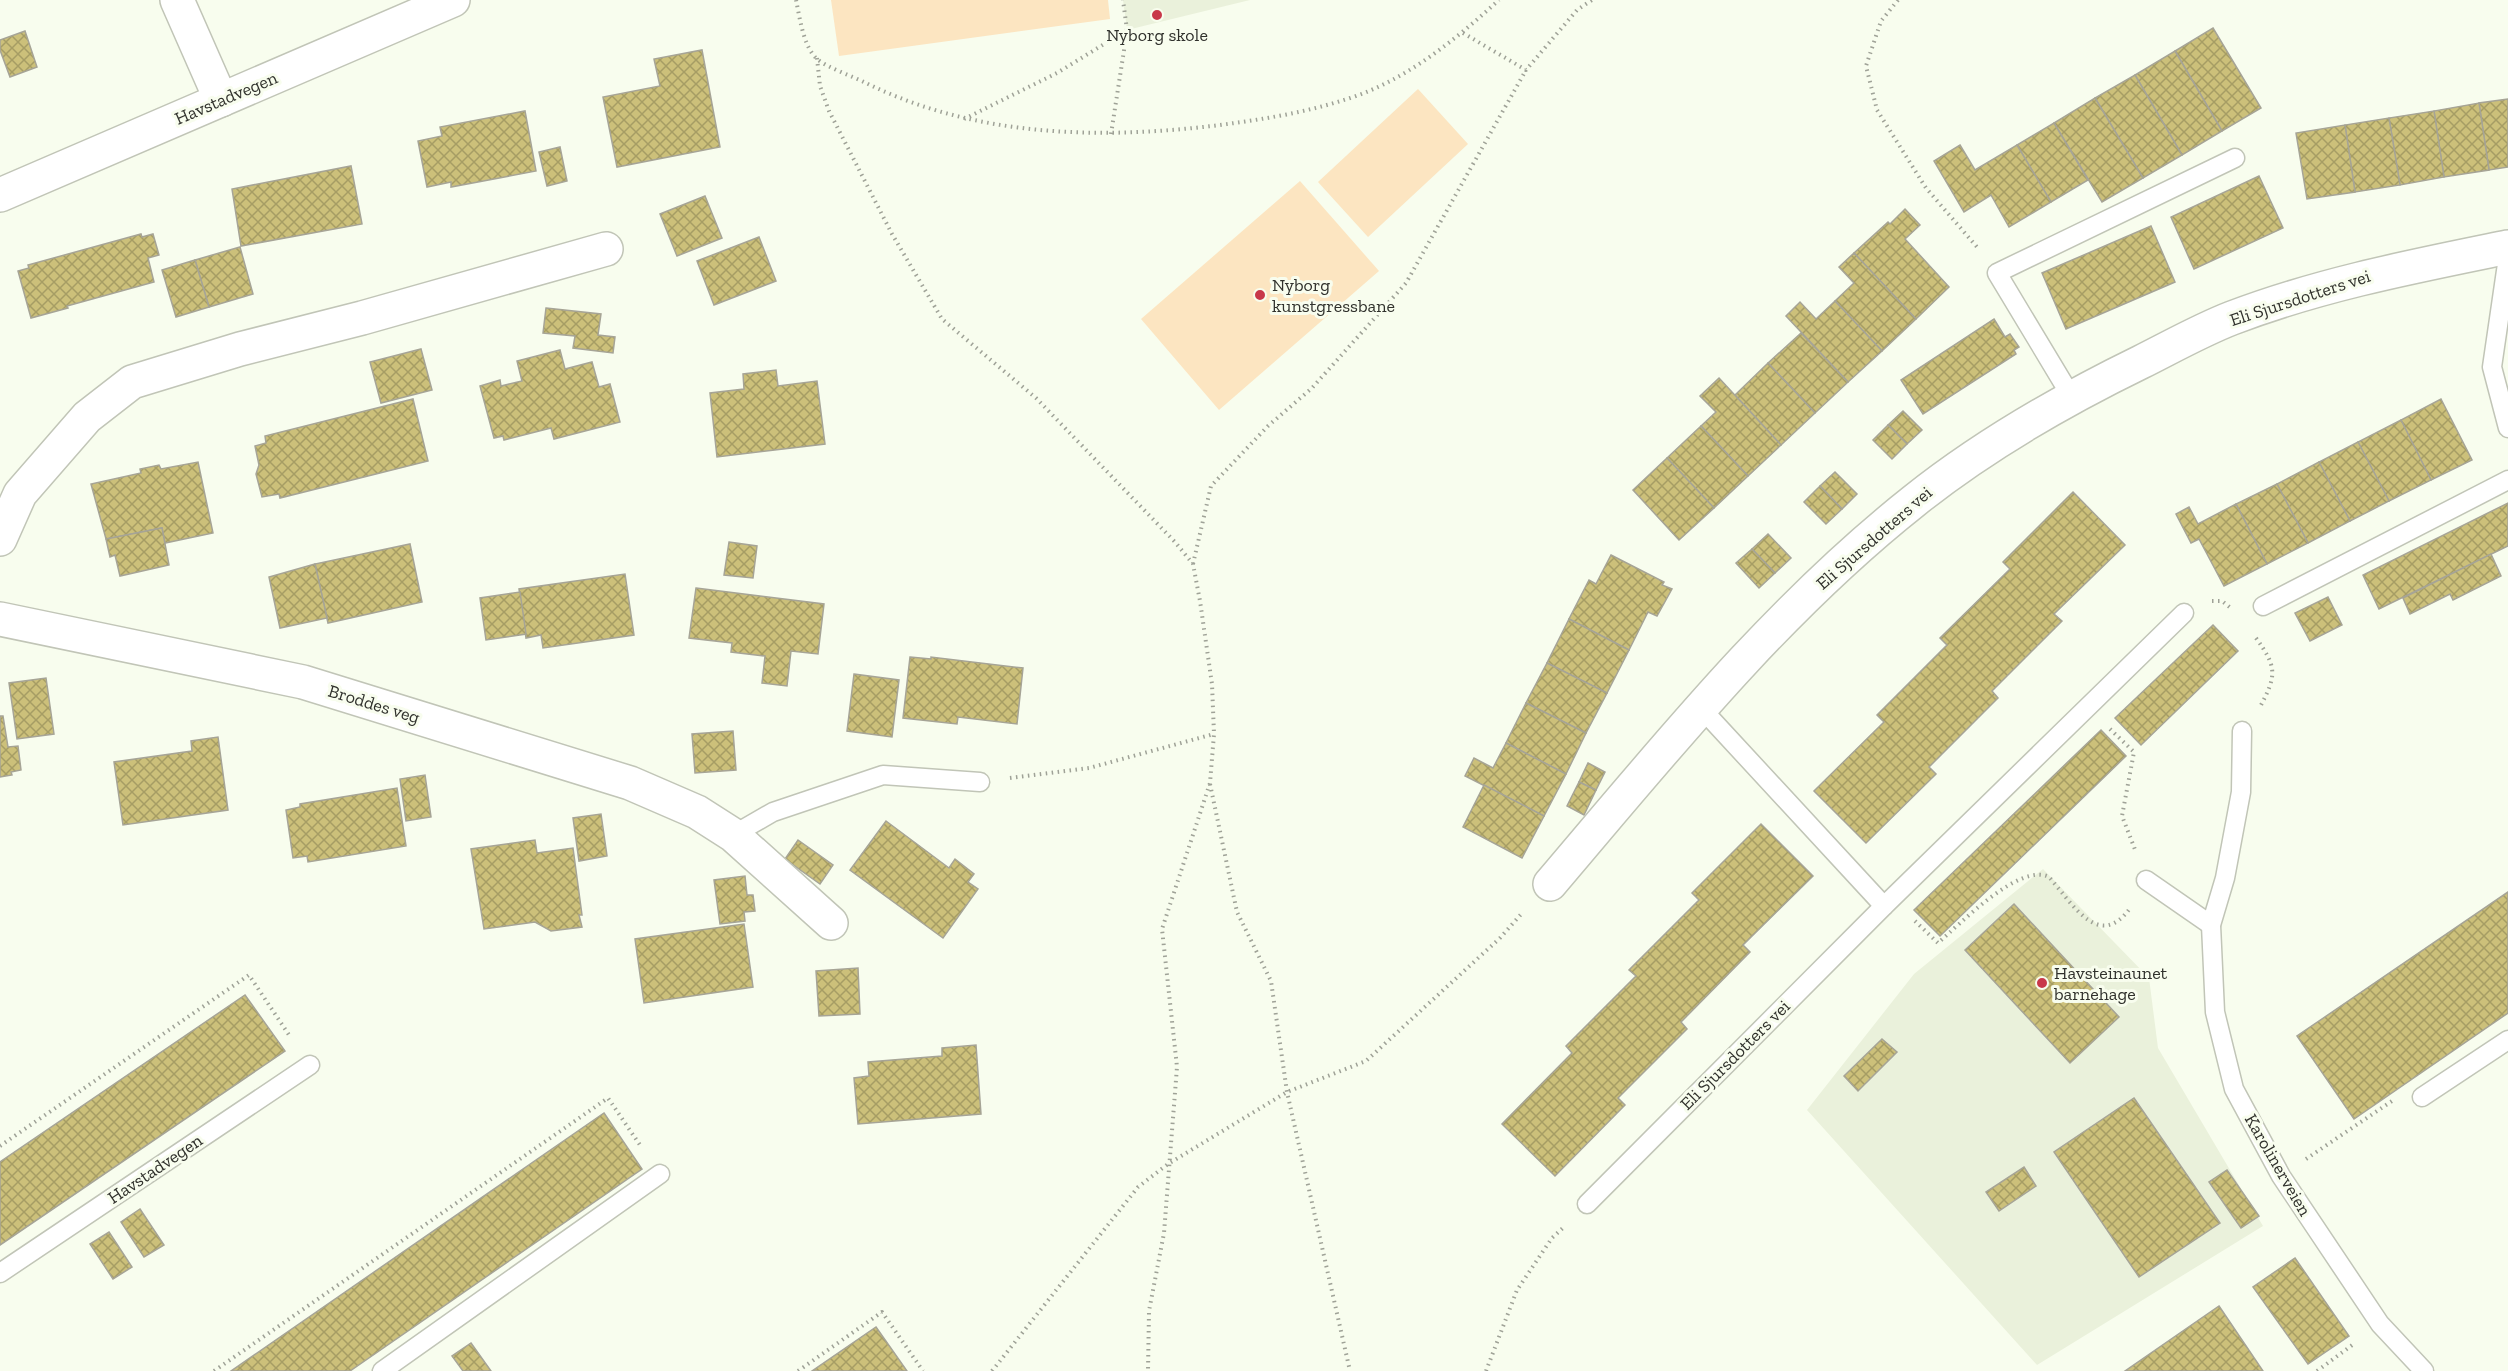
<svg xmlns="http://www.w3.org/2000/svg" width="2508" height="1371" font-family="'Zilla Slab',serif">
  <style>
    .built { fill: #eaf1db }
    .garden { fill: #fce5c1 }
    .building { fill: url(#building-cross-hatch); stroke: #a6a496; stroke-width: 1.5 }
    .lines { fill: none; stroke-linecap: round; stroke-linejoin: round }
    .lane-casing { stroke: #c1c5b7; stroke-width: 21 }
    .street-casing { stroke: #c1c5b7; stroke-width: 36 }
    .path { stroke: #9fa297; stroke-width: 4; stroke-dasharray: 1.5 4.5; stroke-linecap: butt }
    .lane { stroke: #fff; stroke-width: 18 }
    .street { stroke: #fff; stroke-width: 33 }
    .poi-dot { fill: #c8384a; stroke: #f8fdee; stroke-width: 2 }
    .labels { text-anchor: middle; stroke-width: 6; stroke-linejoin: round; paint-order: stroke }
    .poi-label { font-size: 18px; fill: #30312c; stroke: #f8fdee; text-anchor: start }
    .street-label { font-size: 18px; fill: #30312c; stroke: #f8fdee }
  </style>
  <defs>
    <pattern id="building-cross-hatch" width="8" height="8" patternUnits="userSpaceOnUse" patternTransform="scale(1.5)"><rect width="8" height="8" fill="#ccc07a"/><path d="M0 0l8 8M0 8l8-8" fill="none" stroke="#a69d64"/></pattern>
  </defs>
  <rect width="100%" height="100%" fill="#f8fdee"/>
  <g class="built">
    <polygon points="1123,0 1250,0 1127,30"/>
    <polygon points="2043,869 2149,978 2158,1048 2263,1226 2037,1365 1807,1110 1914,974"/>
  </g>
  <g class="garden">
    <polygon points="831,0 1108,0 1110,19 839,56"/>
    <polygon points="1418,89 1468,144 1368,237 1318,182"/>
    <polygon points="1300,181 1379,271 1219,410 1141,319"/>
  </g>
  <g class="building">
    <polygon points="2213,28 2261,108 2222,131 2175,51"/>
    <polygon points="25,31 37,67 10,77 0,50 0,40"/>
    <polygon points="702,50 720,147 617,167 603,97 660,86 654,59"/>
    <polygon points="2175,51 2222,131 2182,155 2135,75"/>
    <polygon points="2135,75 2182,155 2143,178 2095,98"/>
    <polygon points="2095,98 2143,178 2102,202 2054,123"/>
    <polygon points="2508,99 2508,167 2489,170 2479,103"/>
    <polygon points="2479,103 2489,170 2444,177 2434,111"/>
    <polygon points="525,111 536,171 451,187 451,182 427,187 418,141 442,136 440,127"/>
    <polygon points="2434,111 2444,177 2400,185 2389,118"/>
    <polygon points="2389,118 2400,185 2355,192 2345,125"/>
    <polygon points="2054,123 2088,180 2051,202 2017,145"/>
    <polygon points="2345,125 2355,192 2307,199 2296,133"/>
    <polygon points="1960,145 1975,170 2017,145 2051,202 2009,227 1991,195 1964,212 1934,161"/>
    <polygon points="560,147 567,181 547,186 539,152"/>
    <polygon points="351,166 362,224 241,246 232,189"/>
    <polygon points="2259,176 2283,228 2194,269 2171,217"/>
    <polygon points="705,196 722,238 677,256 660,214"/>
    <polygon points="1905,209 1920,225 1905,239 1949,287 1916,319 1854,253 1888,222 1890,224"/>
    <polygon points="2151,226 2175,282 2066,329 2042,273"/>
    <polygon points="141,234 142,237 153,234 159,255 148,258 154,282 67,306 68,308 31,318 18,271 29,268 28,265"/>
    <polygon points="759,237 776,281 714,305 697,261"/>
    <polygon points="240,247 253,294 209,307 195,260"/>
    <polygon points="1854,253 1916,319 1882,351 1835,301 1854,283 1839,267"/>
    <polygon points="195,260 209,307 176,317 162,270"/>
    <polygon points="1835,301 1882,351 1848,382 1786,316 1800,302 1816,319"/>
    <polygon points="546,308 601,314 598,335 615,337 613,353 573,348 575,336 543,333"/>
    <polygon points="1994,319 2005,337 2010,334 2019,347 2014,350 2016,354 1923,414 1901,380"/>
    <polygon points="1801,333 1848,382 1815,413 1768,363"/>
    <polygon points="421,349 432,390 381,403 370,362"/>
    <polygon points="560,350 565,369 592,362 599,387 610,384 620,422 554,439 551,428 504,440 503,436 494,438 480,386 500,380 501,386 522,381 517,361"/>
    <polygon points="1768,363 1815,413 1781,445 1735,395"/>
    <polygon points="776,370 778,386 817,381 825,444 717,457 710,393 744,389 743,374"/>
    <polygon points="1719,378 1781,445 1748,476 1701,426 1716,412 1700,396"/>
    <polygon points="413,399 428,461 280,498 279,494 262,497 256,474 259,465 255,446 266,443 265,436"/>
    <polygon points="2441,399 2472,460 2431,480 2401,420"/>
    <polygon points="1903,411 1922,430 1907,444 1888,425"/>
    <polygon points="2401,420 2431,480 2389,501 2358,442"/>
    <polygon points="1888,425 1907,444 1892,459 1873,440"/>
    <polygon points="1701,426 1748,476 1714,508 1667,458"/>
    <polygon points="2358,442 2389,501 2350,521 2319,462"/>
    <polygon points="1667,458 1714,508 1679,540 1633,490"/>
    <polygon points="198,462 213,533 165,543 162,528 106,539 91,484 141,473 140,469 159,465 161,469"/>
    <polygon points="2319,462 2350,521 2308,543 2277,484"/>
    <polygon points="1835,472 1857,494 1842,509 1820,486"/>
    <polygon points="2277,484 2308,543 2267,564 2236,504"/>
    <polygon points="1820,486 1842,509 1826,524 1804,502"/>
    <polygon points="2073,492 2125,545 2054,614 2062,621 1992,691 1998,698 1929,767 1936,774 1866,843 1814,791 1884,722 1877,715 1947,645 1940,638 2010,569 2003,562"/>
    <polygon points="2508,503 2508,546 2379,609 2363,575"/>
    <polygon points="2236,504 2267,564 2224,586 2199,539 2191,543 2176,514 2189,507 2198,524"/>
    <polygon points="162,528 169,565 120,576 115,555 110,557 106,539"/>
    <polygon points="1768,534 1791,558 1775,573 1752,549"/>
    <polygon points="729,542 757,546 753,578 724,575"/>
    <polygon points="410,544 422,602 328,623 315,564"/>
    <polygon points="1752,549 1775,573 1759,588 1736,563"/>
    <polygon points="2491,554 2501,576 2453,600 2450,594 2410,614 2403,598"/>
    <polygon points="1611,555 1664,582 1662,585 1672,589 1657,616 1648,612 1629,650 1569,619 1589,580 1596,584"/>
    <polygon points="315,564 327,618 280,628 269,577"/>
    <polygon points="625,574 634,635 543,648 541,635 526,638 519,589"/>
    <polygon points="696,588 824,604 818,654 791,651 787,686 762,683 765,656 731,652 732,643 689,638"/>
    <polygon points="520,592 526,634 486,640 480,598"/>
    <polygon points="2328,597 2342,625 2310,641 2295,613"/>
    <polygon points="1569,619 1629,650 1607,693 1547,663"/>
    <polygon points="2213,625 2238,651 2141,745 2115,718"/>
    <polygon points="910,657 931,659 931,657 1023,668 1017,724 958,717 957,724 903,718"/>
    <polygon points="1547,663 1607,693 1586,733 1526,703"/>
    <polygon points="854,674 899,680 892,737 847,731"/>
    <polygon points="46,678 54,734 17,739 9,683"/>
    <polygon points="1526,703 1586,733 1566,774 1506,743"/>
    <polygon points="0,716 3,716 8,747 18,746 21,770 11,772 12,775 0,777"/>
    <polygon points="2101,730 2126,756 1940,936 1914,910"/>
    <polygon points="733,731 736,770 695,773 692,734"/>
    <polygon points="218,737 228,810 123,825 114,762 192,751 191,741"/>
    <polygon points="1506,743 1566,774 1544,816 1465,776 1474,758 1493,768"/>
    <polygon points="1588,763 1605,772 1596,790 1579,782"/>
    <polygon points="425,775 431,817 406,821 400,779"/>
    <polygon points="1579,782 1596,790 1584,815 1567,806"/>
    <polygon points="1484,785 1544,816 1522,858 1463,827"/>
    <polygon points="397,788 406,846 308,862 307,856 293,858 286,810 300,807 300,804"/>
    <polygon points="601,814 607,856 579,861 573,818"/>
    <polygon points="886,821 949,868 955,859 974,874 968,882 978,889 943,938 850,870"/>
    <polygon points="1761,824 1813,876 1743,945 1750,952 1681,1022 1687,1029 1618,1098 1625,1105 1555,1176 1502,1124 1572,1053 1566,1046 1636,976 1629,970 1699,900 1692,893"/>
    <polygon points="535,840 537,853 573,848 582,915 579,915 582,927 551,931 535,922 484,929 471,849"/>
    <polygon points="798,840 833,865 820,884 785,859"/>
    <polygon points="745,876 747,895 753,895 755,911 744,912 745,921 720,924 714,880"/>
    <polygon points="2508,892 2508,1013 2354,1119 2297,1036"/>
    <polygon points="2014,904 2119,1017 2070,1063 1965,950"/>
    <polygon points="744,924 753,987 644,1003 635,939"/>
    <polygon points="858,968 860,1014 819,1016 816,971"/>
    <polygon points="245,995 285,1051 0,1245 0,1162"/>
    <polygon points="1882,1039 1897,1052 1858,1091 1844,1076"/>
    <polygon points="976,1045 981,1114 858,1124 854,1078 869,1076 868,1062 942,1056 942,1048"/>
    <polygon points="2134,1098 2220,1223 2139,1277 2054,1152"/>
    <polygon points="604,1113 642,1169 350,1371 231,1371"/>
    <polygon points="2024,1167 2036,1186 1999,1211 1986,1192"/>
    <polygon points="2227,1170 2259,1216 2241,1228 2209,1182"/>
    <polygon points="140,1209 164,1245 144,1257 121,1222"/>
    <polygon points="109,1232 132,1267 113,1279 90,1244"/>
    <polygon points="2295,1258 2349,1336 2308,1364 2253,1287"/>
    <polygon points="2219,1306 2263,1371 2125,1371"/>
    <polygon points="876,1327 907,1371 812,1371"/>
    <polygon points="471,1343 491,1371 463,1371 452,1356"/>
  </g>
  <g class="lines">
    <defs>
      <g id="lane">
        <polyline points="2508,257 2492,367 2508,428"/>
        <polyline points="2071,396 1997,273 2235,158"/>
        <polyline points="2263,606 2508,480"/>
        <polyline points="1701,708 1884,906"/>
        <polyline points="2242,731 2241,792 2225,878 2211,925 2215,1012 2234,1089 2281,1176 2380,1324 2424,1371"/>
        <polyline points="733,835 773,812 883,775 980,782"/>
        <polyline points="2146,880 2211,925"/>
        <polyline points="2422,1097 2508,1040"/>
        <polyline points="1587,1204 1884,906 2184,613"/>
        <polyline points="0,1273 310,1065"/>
        <polyline points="382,1371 660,1174"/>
      </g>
      <g id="street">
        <polyline points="177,0 221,100"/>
        <polyline points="0,195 453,0"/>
        <polyline points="0,539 20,494 87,417 132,382 240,349 362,318 606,249"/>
        <polyline points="0,619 303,682 630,783 697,812 733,835 831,923"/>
        <path d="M 1550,884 C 1664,750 1776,610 1914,501 C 1984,445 2061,401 2141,362 C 2171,347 2201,330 2232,318 C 2321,284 2415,266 2508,247"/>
      </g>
    </defs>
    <use href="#lane" class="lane-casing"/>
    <use href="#street" class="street-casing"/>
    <g class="path">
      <path d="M 796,0 C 800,18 803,46 817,59 C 828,68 852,76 866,83 C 976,137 1100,140 1220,125 C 1265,119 1309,112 1353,97 C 1409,78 1456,39 1499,0"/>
      <polyline points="1898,0 1881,21 1866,66 1877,110 1926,188 1977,247"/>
      <polyline points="1463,33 1526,70 1577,10 1592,0"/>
      <polyline points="817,58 820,86 829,111 892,234 942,319 1036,398 1175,542 1193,564 1200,601 1212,684 1214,734 1210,783 1162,929 1177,1067 1164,1233 1149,1311 1148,1371"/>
      <polyline points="964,119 1057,73 1127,30 1123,0"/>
      <polyline points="1111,134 1127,31"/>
      <polyline points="1193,564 1211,486 1268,426 1312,388 1406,283 1526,70"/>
      <polyline points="2212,601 2222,601 2232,609"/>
      <path d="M 2256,638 C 2277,667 2277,675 2260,707"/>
      <polyline points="2110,729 2134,752 2122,816 2136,852"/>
      <polyline points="1010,778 1089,768 1214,734"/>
      <polyline points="1210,784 1237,912 1271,981 1287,1092 1350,1371"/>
      <path d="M 1915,921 L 1938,943 C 1960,924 2020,862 2049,877 C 2073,904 2099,952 2131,907"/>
      <polyline points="0,1146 249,975 291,1038"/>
      <polyline points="2306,1159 2392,1101"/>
      <polyline points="214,1371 608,1098 642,1148"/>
      <polyline points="798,1371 882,1312 923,1371"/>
      <polyline points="992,1371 1138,1187 1168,1164 1287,1092 1366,1061 1500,938 1523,912"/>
      <polyline points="1486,1371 1517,1290 1552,1238 1565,1226"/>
      <polyline points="2317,1371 2355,1343"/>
    </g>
    <use href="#lane" class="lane"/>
    <use href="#street" class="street"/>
  </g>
  <g class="poi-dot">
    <circle cx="1157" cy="15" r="6"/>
    <circle cx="1260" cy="295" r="6"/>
    <circle cx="2042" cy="983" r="6"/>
  </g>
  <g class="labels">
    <g class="poi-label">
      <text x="1157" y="41" text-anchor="middle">Nyborg skole</text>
      <text x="1272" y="291">Nyborg<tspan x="1272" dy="21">kunstgressbane</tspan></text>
      <text x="2054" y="979">Havsteinaunet<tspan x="2054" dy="21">barnehage</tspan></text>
    </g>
    <g class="street-label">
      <text transform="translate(226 98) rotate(-23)" y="6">Havstadvegen</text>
      <text transform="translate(2300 298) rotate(-18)" y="6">Eli Sjursdotters vei</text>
      <text transform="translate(1874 538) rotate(-41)" y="6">Eli Sjursdotters vei</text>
      <text transform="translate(374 704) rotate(17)" y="6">Broddes veg</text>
      <text transform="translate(1735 1055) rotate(-45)" y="6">Eli Sjursdotters vei</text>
      <text transform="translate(2278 1165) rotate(60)" y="6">Karolinerveien</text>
      <text transform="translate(155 1169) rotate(-34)" y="6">Havstadvegen</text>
    </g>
  </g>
</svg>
